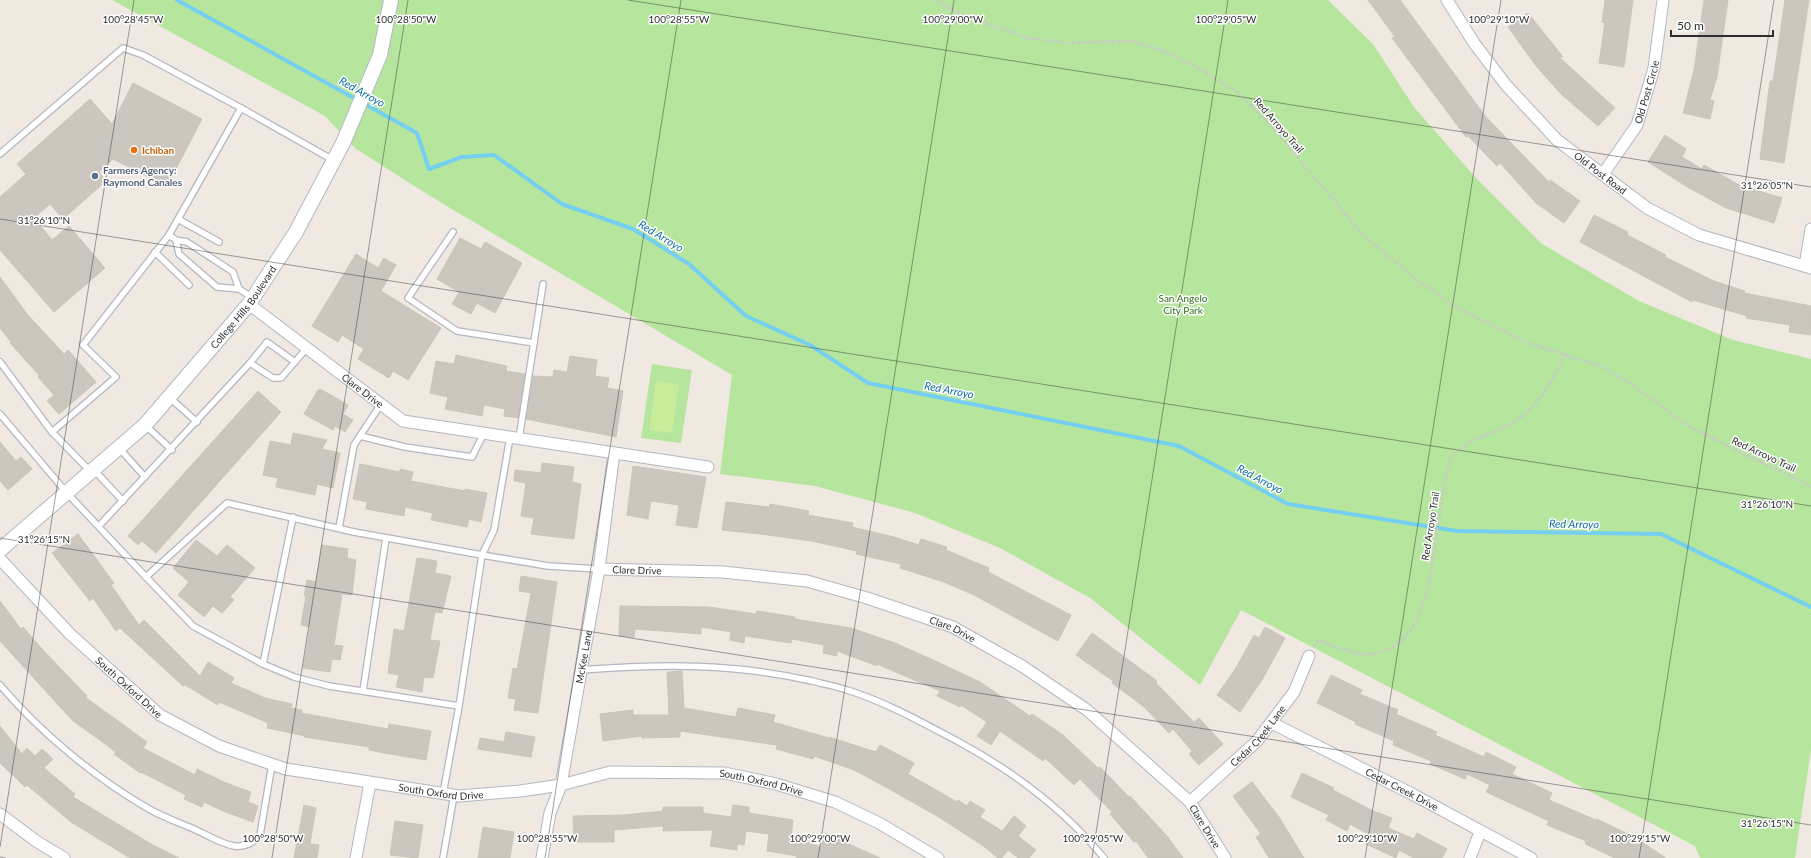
<svg xmlns="http://www.w3.org/2000/svg" width="1811" height="858" font-family="Lato,sans-serif">
  <style>
    .green { fill: #b6e59e }
    .pitch { fill: #c9ec9a }
    .lines { fill: none; stroke-linecap: round; stroke-linejoin: round }
    .stream { stroke: #75cff0; stroke-width: 4 }
    .building { fill: #cbc7bf; stroke: #cbc5ba }
    .service-casing { stroke: #b4b7c1; stroke-width: 8 }
    .minor-casing { stroke: #b4b7c1; stroke-width: 13 }
    .tertiary-casing { stroke: #b4b7c1; stroke-width: 16 }
    .path { stroke: #c9c9c9; stroke-width: 2.5; stroke-dasharray: 3 2; stroke-linecap: butt }
    .service { stroke: #fff; stroke-width: 5.5 }
    .minor { stroke: #fff; stroke-width: 11 }
    .tertiary { stroke: #fff; stroke-width: 14 }
    .ticks { fill: none; stroke: #2e2e2e; stroke-width: 1; stroke-opacity: 0.45 }
    .food-dot { fill: #e8710a; stroke: #fff; stroke-width: 1.5 }
    .service-dot { fill: #5c6f8a; stroke: #fff; stroke-width: 1.5 }
    .labels { text-anchor: middle; stroke-width: 3; stroke-linejoin: round; paint-order: stroke }
    .street-label { font-size: 10px; fill: #2e2e2e; stroke: #fff }
    .food-label { font-size: 10px; font-weight: bold; fill: #c56008; stroke: #fff; text-anchor: start }
    .service-label { font-size: 10px; font-weight: bold; fill: #4e5e75; stroke: #fff; text-anchor: start }
    .park-label { font-size: 10px; fill: #2c6e1b; stroke: #fff }
    .water-label { font-size: 11px; font-style: italic; fill: #0d6fa3; stroke: #fff }
    .ticks-label { font-size: 10px; text-anchor: middle; fill: #2e2e2e; stroke: #fff; stroke-width: 3; stroke-linejoin: round; paint-order: stroke }
  </style>
  <rect width="100%" height="100%" fill="#efe9e1"/>
  <g class="green">
    <polygon points="112,0 1328,0 1373,44 1414,107 1475,177 1542,244 1639,301 1733,340 1811,359 1811,750 1795,858 1700,858 1695,846 1241,610 1200,685 1090,598 1000,548 915,513 815,486 720,474 732,375 435,199 356,149 325,116"/>
    <polygon points="652,364 692,370 681,443 641,438"/>
  </g>
  <polygon class="pitch" points="656,381 679,385 672,433 649,430"/>
  <g class="lines">
    <polyline class="stream" points="177,0 417,133 429,169 462,157 494,155 562,204 633,229 689,264 746,316 810,345 868,383 1179,446 1288,504 1457,531 1661,534 1811,607"/>
  </g>
  <g class="building">
    <polygon points="1368,0 1400,0 1486,117 1549,182 1550,180 1580,201 1564,223 1536,203 1500,163 1497,166 1468,136 1466,137 1392,38 1395,37"/>
    <polygon points="1605,0 1633,0 1624,67 1599,63 1605,23 1602,22"/>
    <polygon points="1704,0 1728,0 1717,77 1710,100 1714,101 1710,119 1683,113 1694,70"/>
    <polygon points="1785,0 1809,0 1784,163 1760,159 1770,81 1773,81"/>
    <polygon points="1528,13 1563,57 1558,56 1615,108 1598,126 1561,94 1536,66 1508,27"/>
    <polygon points="133,83 202,119 167,186 113,159 99,172 106,181 63,219 50,204 34,218 52,240 69,226 105,268 54,312 0,250 0,197 26,174 17,164 90,99 112,124"/>
    <polygon points="1665,135 1686,149 1682,157 1702,169 1704,165 1739,185 1782,198 1774,223 1726,208 1689,188 1648,162"/>
    <polygon points="1594,215 1628,232 1627,235 1666,255 1665,257 1714,281 1745,291 1744,293 1811,306 1811,335 1789,332 1790,325 1746,318 1747,316 1693,300 1692,302 1580,242"/>
    <polygon points="460,238 481,249 485,242 522,263 495,313 477,303 471,314 452,304 459,292 437,279"/>
    <polygon points="356,254 378,268 384,258 396,265 381,291 441,328 408,380 393,371 389,378 358,359 364,349 342,335 338,342 312,326"/>
    <polygon points="0,277 27,314 64,354 68,350 96,382 59,414 47,401 54,395 38,377 39,375 10,343 11,342 0,328"/>
    <polygon points="456,355 507,366 506,371 525,374 518,418 504,416 505,409 484,405 482,416 445,409 448,397 430,393 436,361 454,364"/>
    <polygon points="570,356 597,360 595,376 609,378 607,388 623,391 616,437 526,419 533,376 553,377 554,370 567,372"/>
    <polygon points="318,390 322,390 348,405 343,414 353,420 345,432 335,426 333,430 304,414"/>
    <polygon points="258,391 281,412 156,553 142,541 138,545 128,536"/>
    <polygon points="293,433 327,440 322,449 340,453 333,488 317,484 315,495 276,487 278,478 263,475 270,441 291,445"/>
    <polygon points="0,442 16,461 21,457 32,469 8,490 0,481"/>
    <polygon points="542,463 574,467 572,482 581,484 574,539 531,534 534,518 521,516 526,483 514,481 515,470 541,473"/>
    <polygon points="360,464 400,472 400,469 413,472 411,481 465,491 465,489 487,493 481,522 469,519 467,527 431,520 433,513 405,507 404,516 366,509 367,502 353,499"/>
    <polygon points="633,466 706,477 697,528 676,525 679,505 651,501 648,519 627,515"/>
    <polygon points="726,502 769,507 770,504 809,511 808,515 853,523 852,527 894,537 919,545 921,539 947,547 946,550 989,568 988,572 1071,615 1058,641 974,595 944,582 900,568 901,564 856,554 857,551 811,541 760,534 722,530"/>
    <polygon points="78,534 114,583 111,585 139,625 144,620 200,676 208,662 234,678 231,683 265,698 292,704 291,708 302,710 301,713 388,729 389,724 431,731 426,760 384,753 369,750 369,747 304,737 305,736 267,728 268,723 219,702 218,705 185,685 183,686 120,628 116,631 93,598 90,601 52,553"/>
    <polygon points="196,540 217,556 227,545 255,568 230,597 234,600 222,613 213,606 204,617 178,595 189,582 173,568"/>
    <polygon points="322,545 348,549 347,558 356,560 352,595 342,594 334,645 343,646 340,660 332,659 330,672 303,668 310,627 301,625 306,596 304,596 307,580 316,582"/>
    <polygon points="417,558 437,561 435,573 451,576 442,613 435,612 430,640 440,641 433,678 424,677 422,692 396,687 399,675 388,673 394,629 404,631"/>
    <polygon points="521,576 557,582 538,713 514,710 516,699 508,698 513,668 517,669 531,593 519,591"/>
    <polygon points="0,601 21,629 23,627 43,650 87,696 85,697 147,742 143,748 195,775 197,769 226,783 251,792 248,802 258,806 253,822 223,811 204,802 202,807 184,799 186,795 141,772 140,773 114,754 116,752 72,720 0,641"/>
    <polygon points="620,606 709,607 756,614 757,611 795,617 795,619 851,628 895,643 931,659 980,682 1030,716 1032,714 1063,735 1098,768 1100,767 1129,797 1130,796 1167,836 1183,858 1148,858 1136,841 1134,842 1110,814 1112,812 1080,779 1074,785 1045,758 1043,761 1000,731 991,745 977,736 987,722 961,705 960,707 937,696 940,691 877,664 877,666 837,651 837,656 823,653 824,645 792,639 791,643 745,636 744,643 730,640 731,632 701,627 701,634 635,629 634,637 619,636"/>
    <polygon points="1265,627 1285,638 1262,680 1240,712 1217,695 1236,668 1254,635 1259,638"/>
    <polygon points="1092,633 1157,681 1156,683 1194,722 1199,718 1223,744 1199,765 1189,754 1192,751 1173,729 1169,733 1143,706 1112,683 1113,681 1076,655"/>
    <polygon points="682,671 684,708 736,717 738,708 775,715 773,722 829,738 829,737 876,752 880,745 914,763 908,774 957,802 958,800 967,806 970,801 985,810 980,817 1002,831 1014,816 1026,826 1018,836 1036,850 1029,858 1018,858 1008,850 1002,858 998,858 982,845 937,816 884,786 854,770 814,756 813,759 776,749 777,745 680,731 680,737 642,738 642,736 603,741 600,714 633,710 633,715 669,715 667,672"/>
    <polygon points="1331,675 1362,690 1360,694 1398,710 1396,714 1437,732 1435,735 1484,757 1486,752 1516,767 1512,774 1552,793 1549,800 1596,820 1597,819 1636,838 1666,858 1615,858 1585,844 1586,841 1547,825 1549,821 1486,792 1490,785 1467,774 1465,779 1430,764 1431,761 1393,745 1394,741 1355,724 1356,722 1317,703"/>
    <polygon points="0,726 22,754 27,748 35,756 42,749 53,759 44,768 75,794 73,797 151,844 179,858 130,858 71,822 27,785 25,787 0,763"/>
    <polygon points="506,732 535,737 531,757 478,749 480,738 504,742"/>
    <polygon points="1302,773 1334,788 1333,790 1377,813 1377,812 1392,818 1388,828 1414,839 1417,833 1447,849 1442,858 1414,858 1399,850 1396,858 1364,843 1368,834 1350,824 1347,831 1326,820 1329,815 1291,797"/>
    <polygon points="1252,782 1279,817 1304,858 1269,858 1256,837 1261,834 1233,796"/>
    <polygon points="304,805 316,808 310,844 319,845 317,858 294,858"/>
    <polygon points="733,805 749,807 749,813 793,820 791,836 820,847 825,833 842,839 842,841 880,858 796,858 797,856 767,851 769,834 746,831 744,845 737,844 737,850 710,846 713,830 663,831 663,826 614,830 614,842 574,842 573,816 624,815 663,811 663,807 703,807 703,813 731,817"/>
    <polygon points="395,821 423,825 418,858 390,855"/>
    <polygon points="483,827 514,832 510,858 478,858"/>
  </g>
  <g class="lines">
    <defs>
      <g id="service">
        <polyline points="0,154 123,48 143,55 241,108"/>
        <polyline points="178,219 219,242"/>
        <polyline points="453,232 408,298 457,331 534,343"/>
        <polyline points="176,240 179,254 217,287 239,289 253,298"/>
        <polyline points="155,252 189,285"/>
        <polyline points="239,289 233,272 187,242 176,240 169,235 241,108 333,160"/>
        <polyline points="0,362 52,432"/>
        <polyline points="250,363 267,342 295,362"/>
        <polyline points="170,398 197,422"/>
        <polyline points="0,414 67,493 146,577 227,503 354,532 482,555 494,530 510,437"/>
        <polyline points="145,425 172,450"/>
        <polyline points="360,436 405,447 472,457 484,433"/>
        <polyline points="519,439 543,284"/>
        <polyline points="120,449 145,477"/>
        <polyline points="94,470 123,501"/>
        <polyline points="90,471 52,432 116,377 83,345 169,235"/>
        <polyline points="99,526 250,363 273,378 281,378 307,348"/>
        <polyline points="339,528 354,445 381,404"/>
        <polyline points="146,577 193,626 263,664 293,517"/>
        <polyline points="263,664 294,677 329,686 459,706"/>
        <path d="M 581,670 C 661,664 733,663 812,681 C 823,684 836,686 847,690 C 886,702 923,723 959,742 C 1014,772 1064,809 1104,858"/>
        <path d="M 0,685 C 40,732 95,778 149,809 C 163,817 180,823 196,830 C 218,840 241,858 260,835 L 272,764"/>
        <polyline points="363,691 386,538"/>
        <polyline points="443,794 459,706 482,555 548,566 599,569"/>
        <polyline points="443,858 454,795"/>
      </g>
      <g id="minor">
        <path id="s1" d="M 1447,0 L 1474,43 L 1506,85 L 1557,140 L 1647,208 L 1699,235 L 1811,268"/>
        <path id="s2" d="M 1603,174 L 1637,125 L 1654,68 L 1663,0"/>
        <polyline points="1805,266 1811,229"/>
        <path id="s3" d="M 249,304 L 403,421 L 708,467"/>
        <path id="s4" d="M 0,559 L 70,634 L 160,715 L 219,746 L 286,769 L 459,796 L 520,791 L 561,785 L 610,772 L 725,773 L 776,784 L 835,802 L 879,823 L 938,858"/>
        <path id="s5" d="M 599,569 L 723,572 L 807,581 L 867,598 L 953,627 L 1022,666 L 1087,710 L 1190,802 L 1225,858"/>
        <path id="s6" d="M 1272,723 L 1414,795 L 1531,858"/>
        <path id="s7" d="M 1190,802 L 1257,741 L 1294,692 L 1309,656"/>
        <polyline points="0,814 36,841 64,858"/>
        <polyline points="356,858 370,783"/>
        <path id="s8" d="M 542,858 L 550,813 L 561,785 L 599,569 L 614,453"/>
        <polyline points="1470,858 1480,832"/>
      </g>
      <g id="tertiary">
        <path id="s9" d="M 0,550 L 145,425 L 249,304 L 296,232 L 343,143 L 380,55 L 391,0"/>
      </g>
    </defs>
    <use href="#service" class="service-casing"/>
    <use href="#minor" class="minor-casing"/>
    <use href="#tertiary" class="tertiary-casing"/>
    <g class="path">
      <polyline points="935,0 960,14 1028,38 1068,43 1133,41 1169,53 1205,72 1239,93 1268,122 1363,235 1418,281 1456,307 1528,343 1600,366 1630,383 1687,425 1737,451 1811,486"/>
      <path d="M 1314,647 L 1318,640 C 1332,645 1357,656 1371,654 C 1419,648 1426,597 1433,558 C 1436,539 1439,520 1442,501 C 1444,490 1446,465 1452,457 C 1466,438 1493,434 1512,423 C 1539,407 1552,382 1565,354"/>
    </g>
    <use href="#service" class="service"/>
    <use href="#minor" class="minor"/>
    <use href="#tertiary" class="tertiary"/>
  </g>
  <path class="ticks" d="M 628,0 L 1811,187M 0,219 L 1811,506M 0,538 L 1811,825M 0,847 L 134,0M 0,857 L 6,858M 272,858 L 408,0M 545,858 L 681,0M 818,858 L 954,0M 1092,858 L 1228,0M 1365,858 L 1501,0M 1639,858 L 1774,0"/>
  <circle class="food-dot" cx="134" cy="150" r="4"/>
  <circle class="service-dot" cx="95" cy="176" r="4"/>
  <g class="labels">
    <g class="street-label">
      <text dy="4" stroke="none"><textPath href="#s2" startOffset="94">Old Post Circle</textPath></text>
      <text transform="translate(1279 125) rotate(49)" y="4">Red Arroyo Trail</text>
      <text dy="4" stroke="none"><textPath href="#s1" startOffset="233">Old Post Road</textPath></text>
      <text dy="4" stroke="none"><textPath href="#s9" startOffset="345">College Hills Boulevard</textPath></text>
      <text dy="4" stroke="none"><textPath href="#s3" startOffset="143">Clare Drive</textPath></text>
      <text transform="translate(1764 454) rotate(25)" y="4">Red Arroyo Trail</text>
      <text transform="translate(1430 526) rotate(-81)" y="4">Red Arroyo Trail</text>
      <text dy="4" stroke="none"><textPath href="#s5" startOffset="38">Clare Drive</textPath></text>
      <text dy="4" stroke="none"><textPath href="#s5" startOffset="362">Clare Drive</textPath></text>
      <text dy="4" stroke="none"><textPath href="#s8" startOffset="206">McKee Lane</textPath></text>
      <text dy="4" stroke="none"><textPath href="#s4" startOffset="182">South Oxford Drive</textPath></text>
      <text dy="4" stroke="none"><textPath href="#s7" startOffset="95">Cedar Creek Lane</textPath></text>
      <text dy="4" stroke="none"><textPath href="#s4" startOffset="842">South Oxford Drive</textPath></text>
      <text dy="4" stroke="none"><textPath href="#s6" startOffset="146">Cedar Creek Drive</textPath></text>
      <text dy="4" stroke="none"><textPath href="#s4" startOffset="518">South Oxford Drive</textPath></text>
      <text dy="4" stroke="none"><textPath href="#s5" startOffset="686">Clare Drive</textPath></text>
    </g>
    <g class="food-label">
      <text x="142" y="154">Ichiban</text>
    </g>
    <g class="service-label">
      <text x="103" y="174">Farmers Agency:<tspan x="103" dy="12">Raymond Canales</tspan></text>
    </g>
    <g class="park-label">
      <text x="1183" y="302">San Angelo<tspan x="1183" dy="12">City Park</tspan></text>
    </g>
    <g class="water-label">
      <text transform="translate(362 92) rotate(29)" y="4">Red Arroyo</text>
      <text transform="translate(661 236) rotate(31)" y="4">Red Arroyo</text>
      <text transform="translate(949 390) rotate(11)" y="4">Red Arroyo</text>
      <text transform="translate(1260 479) rotate(28)" y="4">Red Arroyo</text>
      <text transform="translate(1574 524) rotate(1)" y="4">Red Arroyo</text>
    </g>
  </g>
  <g class="ticks-label">
    <text x="133" y="23">100°28'45"W</text>
    <text x="406" y="23">100°28'50"W</text>
    <text x="679" y="23">100°28'55"W</text>
    <text x="953" y="23">100°29'00"W</text>
    <text x="1226" y="23">100°29'05"W</text>
    <text x="1499" y="23">100°29'10"W</text>
    <text x="1767" y="189">31°26'05"N</text>
    <text x="44" y="224">31°26'10"N</text>
    <text x="1767" y="508">31°26'10"N</text>
    <text x="44" y="543">31°26'15"N</text>
    <text x="1767" y="827">31°26'15"N</text>
    <text x="273" y="842">100°28'50"W</text>
    <text x="547" y="842">100°28'55"W</text>
    <text x="820" y="842">100°29'00"W</text>
    <text x="1093" y="842">100°29'05"W</text>
    <text x="1367" y="842">100°29'10"W</text>
    <text x="1640" y="842">100°29'15"W</text>
  </g>
  <path d="M1671 30v6h102v-6" fill="none" stroke="#2e2e2e" stroke-width="2"/>
  <text x="1677" y="30" font-size="12" fill="#2e2e2e" stroke="#ffffff" stroke-width="3" paint-order="stroke">50 m</text>
</svg>
